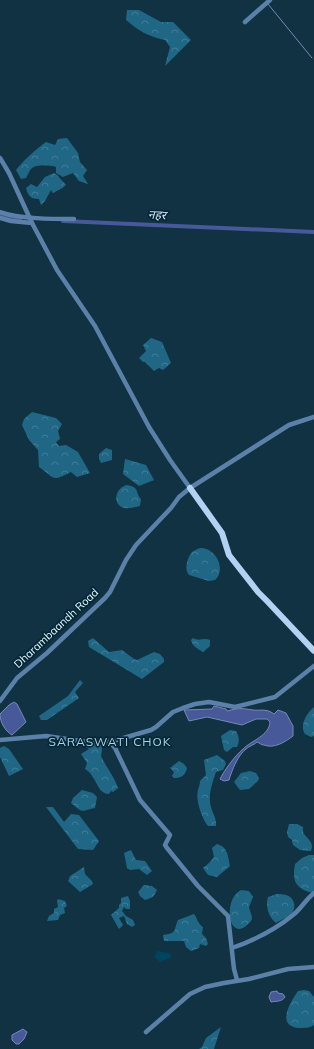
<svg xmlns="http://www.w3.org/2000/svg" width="314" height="1049" font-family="Mulish,'Noto Sans Devanagari',sans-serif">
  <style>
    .green { fill: #00445d }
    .forest { fill: url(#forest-crowns) }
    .water { fill: #475999; stroke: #7788b7 }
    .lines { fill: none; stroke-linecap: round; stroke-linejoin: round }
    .stream { stroke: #7788b7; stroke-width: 1 }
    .canal { stroke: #475999; stroke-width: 4 }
    .minor { stroke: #5c81a9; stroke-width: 4.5 }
    .major { stroke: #b3d1f2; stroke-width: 6 }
    .labels { text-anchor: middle; stroke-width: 3.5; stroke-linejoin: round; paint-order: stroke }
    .street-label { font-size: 11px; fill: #e7f6fe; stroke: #042838 }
    .water-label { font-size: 12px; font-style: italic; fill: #dce3f6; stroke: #042838 }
    .neighbourhood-label { font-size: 12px; letter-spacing: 1px; fill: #acd2e5; stroke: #042838 }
  </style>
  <defs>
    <pattern id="forest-crowns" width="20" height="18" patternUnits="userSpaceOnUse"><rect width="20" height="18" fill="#206786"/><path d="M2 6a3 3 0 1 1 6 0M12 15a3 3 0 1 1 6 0" fill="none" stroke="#407d98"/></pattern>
  </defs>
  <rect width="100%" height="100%" fill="#103242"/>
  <polygon class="green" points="157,951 169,953 172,956 170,958 160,962 154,957"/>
  <g class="forest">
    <path d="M 127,10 L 139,10 L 161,22 L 173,22 L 191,40 L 165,66 L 170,47 L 165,40 C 147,36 139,31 126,20 Z"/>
    <path d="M 67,138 L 78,153 L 80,162 L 87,170 L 83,176 L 88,184 L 79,181 L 73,173 L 63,177 L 56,173 L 56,167 C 50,165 36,164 31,169 C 29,171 28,175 26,178 L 21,179 L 16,170 C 24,160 35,150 46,142 L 55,145 L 58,139 Z"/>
    <path d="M 54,173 L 57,175 L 66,185 C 62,189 58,190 53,193 L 51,190 L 45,201 L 41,205 L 39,199 C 31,199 28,196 26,188 L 31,184 L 37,187 L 45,177 Z"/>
    <polygon points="151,338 162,342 171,363 163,370 159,368 154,371 145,362 143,362 139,358 146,351 143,345"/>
    <path d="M 32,412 L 56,418 L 62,424 L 58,431 L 60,439 L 56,442 L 59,446 L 66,445 L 78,452 L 90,473 L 77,477 L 71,472 C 51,482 56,479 39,467 L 38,450 L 29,440 L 22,425 L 24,419 Z"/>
    <polygon points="106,448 112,450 112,460 101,463 99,459 99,454"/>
    <polygon points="125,459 146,465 154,480 139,486 123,474"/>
    <path d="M 127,485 C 140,487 135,493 141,499 L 140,506 C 135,507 129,509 124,508 C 111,504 116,487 127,485 Z"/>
    <path d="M 200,548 C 215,547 227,569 215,580 L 209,581 L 189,575 C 184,570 187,559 191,553 C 193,551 197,549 200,548 Z"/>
    <polygon points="93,638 109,652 122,650 134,659 137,660 154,652 160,654 164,659 164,662 142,679 89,647 88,641"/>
    <path d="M 193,638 C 199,642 204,637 210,640 L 210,646 L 203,652 C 198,649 192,646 191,640 Z"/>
    <polygon points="80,680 83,683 75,692 79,698 47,720 41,720 39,716 68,696"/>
    <path d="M 314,707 L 314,736 L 311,737 L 305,734 C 299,725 307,713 314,707 Z"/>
    <path d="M 230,730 L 236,731 C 239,737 240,741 237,747 L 233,747 L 227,752 L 224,750 L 221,736 Z"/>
    <path d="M 92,743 L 101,743 L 102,750 L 101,756 C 106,767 114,776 118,788 L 113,792 L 111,791 L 109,794 C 99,794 97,782 92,776 C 91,773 88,771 85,769 L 87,763 L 81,754 L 89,749 L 84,746 L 89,745 Z"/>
    <polygon points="4,746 9,749 23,769 9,776 0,757 0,748"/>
    <path d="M 217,755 L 225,761 L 226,764 L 223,770 L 216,772 C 213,781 209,792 210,801 C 210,810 217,817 216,826 L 208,826 C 202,819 195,799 198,790 C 199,786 200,785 200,781 L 206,775 L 204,760 Z"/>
    <path d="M 179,761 L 184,764 L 187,768 C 185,776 181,778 174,778 L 172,776 L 174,772 L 170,768 Z"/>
    <polygon points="250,771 256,773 259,778 258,781 249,789 240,790 234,782 241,773"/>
    <path d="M 82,790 L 93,793 L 97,797 L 95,808 C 80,811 84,814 71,803 L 73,798 Z"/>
    <polygon points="46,807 53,807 64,822 71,814 79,815 99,841 93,850 78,849"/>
    <path d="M 289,824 L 297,824 L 303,827 C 303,829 303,833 304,834 C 309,841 314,842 311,851 L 300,850 L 293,845 L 292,840 L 288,837 L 287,832 Z"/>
    <path d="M 217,844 C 228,847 228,856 230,866 L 217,877 L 208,875 L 203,868 L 209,863 L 214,857 L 212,848 Z"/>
    <polygon points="131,850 136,860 145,861 152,871 147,875 139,869 130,870 127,868 124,853"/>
    <path d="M 309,855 L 314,855 L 314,891 L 312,893 C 295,888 292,881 295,864 L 302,858 Z"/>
    <polygon points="84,867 85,874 92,881 93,884 80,892 68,881 70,876"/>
    <path d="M 144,885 L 152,886 L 157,890 C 154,897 152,898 145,900 L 140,896 L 138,892 Z"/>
    <path d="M 241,890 L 249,891 L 253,897 L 249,907 C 251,917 256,918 246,926 C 228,940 223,899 241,890 Z"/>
    <path d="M 277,894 C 280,894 283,894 286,895 C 294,897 297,907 292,913 C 288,917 281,920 276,923 C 269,918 265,906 268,897 Z"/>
    <polygon points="128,896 130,901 130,909 126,909 124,907 122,911 126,916 133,920 135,925 132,927 127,924 124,916 119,918 123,925 119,929 111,915 119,908 119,905 121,903 121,898"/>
    <polygon points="58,899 65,901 67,906 64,908 65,913 60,915 58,920 47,921 49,916 54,913 54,909 58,907 57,901"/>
    <path d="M 194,914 C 197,918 198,924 203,927 L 202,934 L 206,938 L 208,944 L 206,946 L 200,944 L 199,948 L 191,951 L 186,947 L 184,941 L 164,941 L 163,935 C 178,933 173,931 178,920 Z"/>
    <path d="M 304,990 L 309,991 L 314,997 L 314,1025 C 310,1028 304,1028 299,1028 C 275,1026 291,1001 298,991 Z"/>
    <polygon points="221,1027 214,1049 199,1049 202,1047 206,1038"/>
  </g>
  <g class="water">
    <path d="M 14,702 L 17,704 L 26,722 L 12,735 C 5,731 0,722 0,714 L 9,705 Z"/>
    <path d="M 214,706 L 226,709 L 227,711 C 239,708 240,708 253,710 C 261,711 266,708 274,714 L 278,710 L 286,713 L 293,726 L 293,736 C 285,742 274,749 264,745 C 261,745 260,743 257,742 C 254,745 249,746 246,749 C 238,755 232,770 229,780 L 224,781 L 220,779 C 225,769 235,756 243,749 C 252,740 269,736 270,722 L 267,719 L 256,719 L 242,725 L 207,717 L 189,721 L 184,710 L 212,709 Z"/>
    <path d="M 277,991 L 278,993 L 283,994 L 285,997 C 282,1002 276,1001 271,1002 L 269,997 L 271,992 Z"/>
    <polygon points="23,1029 27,1032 24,1039 19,1044 16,1044 12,1040 12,1035"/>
  </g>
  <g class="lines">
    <polyline class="stream" points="268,4 312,58"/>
    <g class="canal">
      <polyline points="0,214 3,216 20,219"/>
      <polyline points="63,221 314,232"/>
    </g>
    <g class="minor">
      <polyline points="245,22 270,0"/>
      <polyline points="0,158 9,173 32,223 57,270 95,326 149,427 170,460 190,488"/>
      <path d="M 0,212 C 20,219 53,219 74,219"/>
      <polyline points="0,218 11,221 32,223"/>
      <polyline points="0,701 17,678 47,653 105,598 110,592 126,560 136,545 171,508 179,497 190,488 289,425 314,417"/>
      <polyline points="0,740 46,736 81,741 110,742 151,730 156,727 173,712 183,708 195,704 209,702 235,707 275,697 314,666"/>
      <polyline points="110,742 115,748 140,800 170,835 165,845 167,848 198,886 228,916 234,969 237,980"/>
      <path d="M 232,948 C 252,941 276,929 293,915 C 301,909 306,899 314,893"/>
      <polyline points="146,1032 190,994 205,987 224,983 249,979 288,969 314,967"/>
    </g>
    <polyline class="major" points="190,488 222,533 229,555 258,592 267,601 314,651"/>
  </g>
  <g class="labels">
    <g class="street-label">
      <text transform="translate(56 628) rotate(-43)" y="4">Dharambaandh Road</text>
    </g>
    <g class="water-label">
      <text transform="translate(157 215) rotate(3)" y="4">नहर</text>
    </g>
    <g class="neighbourhood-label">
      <text x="110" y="746">SARASWATI CHOK</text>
    </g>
  </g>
</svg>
